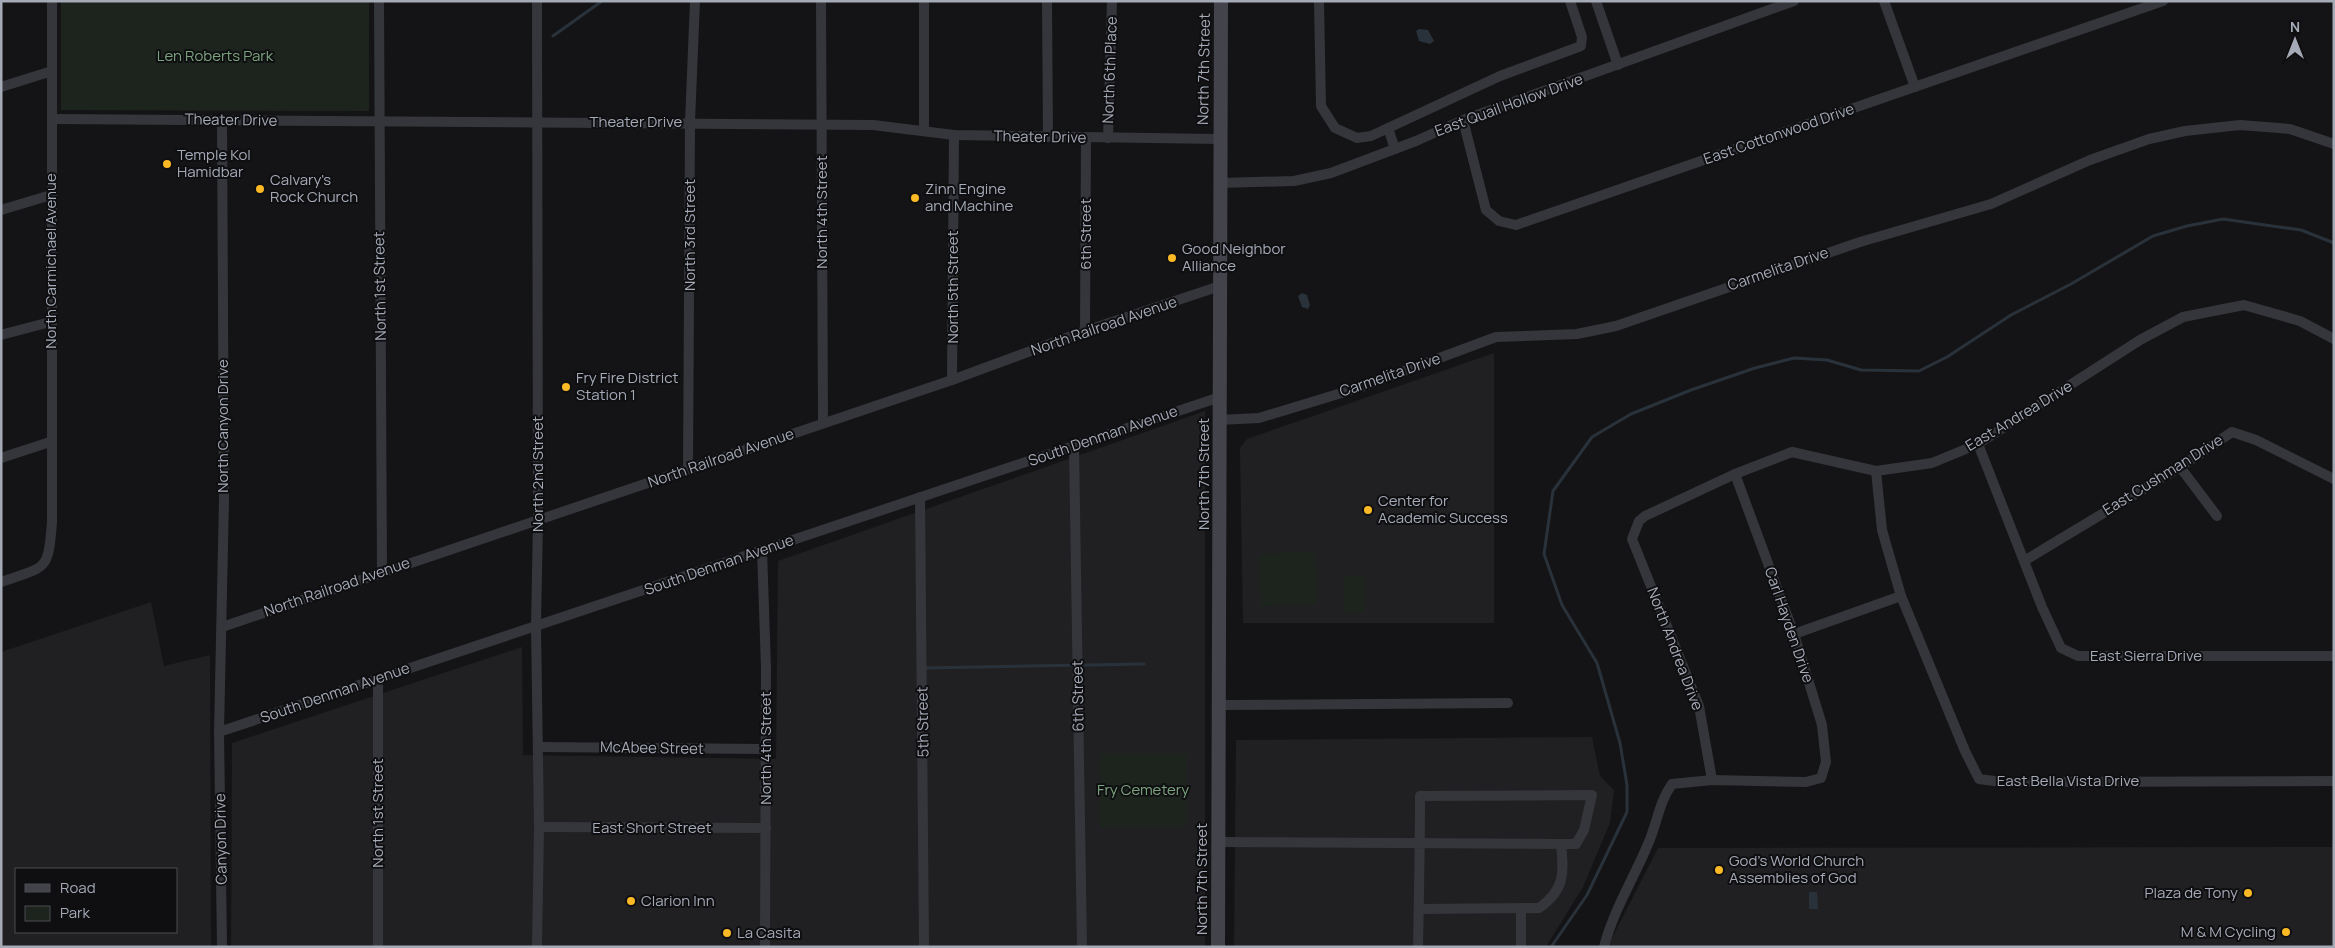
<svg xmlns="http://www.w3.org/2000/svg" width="2335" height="948" font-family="Manrope,sans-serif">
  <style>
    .built { fill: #202023; fill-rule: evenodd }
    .green { fill: #1c241d }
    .water { fill: #29323a }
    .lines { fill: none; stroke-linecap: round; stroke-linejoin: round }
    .stream { stroke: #29323a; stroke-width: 3 }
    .minor { stroke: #35363b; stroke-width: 10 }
    .secondary { stroke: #43444b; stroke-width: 14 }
    .poi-dot { fill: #fbb926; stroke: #0f0f11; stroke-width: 2 }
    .labels { text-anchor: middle; stroke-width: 4; stroke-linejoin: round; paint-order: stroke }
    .park-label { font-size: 15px; fill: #7ba37e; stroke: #0f0f11 }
    .street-label { font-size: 15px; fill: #a5aab7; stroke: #0f0f11 }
    .poi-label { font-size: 15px; fill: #a5aab7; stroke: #0f0f11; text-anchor: start }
  </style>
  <rect width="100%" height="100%" fill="#141416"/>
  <g class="built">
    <polygon points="1494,353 1494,623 1243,623 1240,448 1247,439"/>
    <polygon points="1205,411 1205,947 231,947 232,743 522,647 523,755 776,759 778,561"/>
    <path d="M 151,602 L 164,666 L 210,655 L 211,947 L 1,947 L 1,652 ZM 16,869 L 176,869 L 176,932 L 16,932 Z"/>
    <polygon points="1592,737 1600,776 1614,790 1610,823 1583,887 1546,947 1234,947 1236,740"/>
    <polygon points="2334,847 2334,947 1610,947 1611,940 1658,848"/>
  </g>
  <g class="green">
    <polygon points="61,1 369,1 369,111 61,110"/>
    <polygon points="1315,551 1317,604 1261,606 1259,554"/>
    <rect x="1344" y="576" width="21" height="36"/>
    <polygon points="1100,753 1186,753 1187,827 1100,827"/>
  </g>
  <g class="water">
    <polygon points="1419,29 1428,30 1434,41 1430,44 1419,41 1416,31"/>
    <polygon points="1302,293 1307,295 1310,305 1308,309 1302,307 1298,296"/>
    <polygon points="1809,892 1817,892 1818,909 1809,909"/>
  </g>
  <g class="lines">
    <g class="stream">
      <polyline points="553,36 602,1"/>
      <polyline points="923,668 1144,664"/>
      <polyline points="1551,947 1587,895 1627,812 1627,785 1620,743 1597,663 1562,605 1544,554 1553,491 1592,437 1631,414 1691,390 1755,368 1794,358 1827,360 1861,370 1919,371 1947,357 2011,315 2071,284 2153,236 2187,226 2223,219 2301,230 2334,243"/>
    </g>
    <g class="minor">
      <polyline points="379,1 382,571"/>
      <polyline points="537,1 538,521 536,626 539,827 537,947"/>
      <polyline points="821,1 823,422"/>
      <polyline points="1047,1 1048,137"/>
      <polyline points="1319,1 1321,106 1335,128 1357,138 1371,136 1500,76 1581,46 1582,37 1570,1"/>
      <polyline points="1596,1 1618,65"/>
      <polyline points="1884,1 1915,87"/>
      <polyline points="1,87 52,71"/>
      <polyline points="52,119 873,125 954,135 1219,139"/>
      <polyline points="222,120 224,499 219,732 222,947"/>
      <polyline points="1463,120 1486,210 1499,221 1516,225 2163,1"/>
      <polyline points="1388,128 1395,149"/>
      <polyline points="924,131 924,1"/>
      <polyline points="1108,138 1112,1"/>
      <polyline points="1220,183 1294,181 1331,173 1416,141 1463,120 1794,1"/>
      <polyline points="1,210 51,195"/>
      <polyline points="1085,331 1086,138"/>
      <polyline points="1,335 50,322"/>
      <polyline points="952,380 954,135"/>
      <polyline points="1219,420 1259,418 1361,387 1496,337 1577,334 1616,326 1860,242 1991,204 2090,160 2149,139 2185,131 2240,125 2290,129 2334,144"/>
      <polyline points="1978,444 2042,607 2061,648 2078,656 2334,656"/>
      <polyline points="1074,446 1082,947"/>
      <polyline points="1,458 50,442"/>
      <polyline points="2180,467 2217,516"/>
      <polyline points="688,469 690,122 695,1"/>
      <polyline points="1876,471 1882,530 1901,596 1965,751 1979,779 2002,782 2334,781"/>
      <polyline points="920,497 924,947"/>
      <polyline points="762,550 766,668 765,947"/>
      <polyline points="2024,561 2180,467 2232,432 2256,440 2334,479"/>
      <path d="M 1,582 C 47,566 48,572 52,522 L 52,1"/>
      <polyline points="222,627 952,380 1085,331 1214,288 1220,288"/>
      <polyline points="1794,634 1901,596"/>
      <polyline points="378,679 378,947"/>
      <polyline points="1220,705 1508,703"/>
      <polyline points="219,732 1220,397"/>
      <polyline points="539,747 766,749"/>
      <polyline points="1712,780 1699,706 1632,539 1639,521 1645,516 1735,474 1792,452 1876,471 1932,463 1978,444 2140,340 2183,317 2244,305 2300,321 2334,339"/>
      <polyline points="539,827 766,828"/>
      <path d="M 1219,842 L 1561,844 L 1576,844 L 1584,830 L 1592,795 L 1420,796 C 1420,846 1419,896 1418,947"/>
      <path d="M 1419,909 L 1539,908 C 1565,890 1564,873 1561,844"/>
      <polyline points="1521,947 1521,908"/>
      <path d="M 1604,947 C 1613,911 1634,878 1648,844 C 1657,824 1659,802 1672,784 L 1712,780 L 1806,782 L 1821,778 L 1826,762 L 1822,725 L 1794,634 L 1735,474"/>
    </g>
    <polyline class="secondary" points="1218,947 1221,1"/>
  </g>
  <g class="poi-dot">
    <circle cx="167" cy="164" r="5"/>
    <circle cx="260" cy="189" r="5"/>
    <circle cx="915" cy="198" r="5"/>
    <circle cx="1172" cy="258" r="5"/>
    <circle cx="566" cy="387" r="5"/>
    <circle cx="1368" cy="510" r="5"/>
    <circle cx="1719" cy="870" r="5"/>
    <circle cx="2248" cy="893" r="5"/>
    <circle cx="631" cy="901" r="5"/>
    <circle cx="2286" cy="932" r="5"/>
    <circle cx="727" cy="933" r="5"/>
  </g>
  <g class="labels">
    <g class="park-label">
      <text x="215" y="61">Len Roberts Park</text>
      <text x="1143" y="795">Fry Cemetery</text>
    </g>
    <g class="street-label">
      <text transform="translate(1204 69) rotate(-89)" y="5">North 7th Street</text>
      <text transform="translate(1110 70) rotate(-88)" y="5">North 6th Place</text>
      <text transform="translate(1509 105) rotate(-20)" y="5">East Quail Hollow Drive</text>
      <text transform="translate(231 120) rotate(1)" y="5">Theater Drive</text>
      <text x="636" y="127">Theater Drive</text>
      <text transform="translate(1779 134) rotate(-19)" y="5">East Cottonwood Drive</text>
      <text transform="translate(1040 137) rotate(1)" y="5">Theater Drive</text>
      <text transform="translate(822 212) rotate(-90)" y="5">North 4th Street</text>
      <text transform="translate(1086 234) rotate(-90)" y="5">6th Street</text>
      <text transform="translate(690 235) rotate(-90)" y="5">North 3rd Street</text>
      <text transform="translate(51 261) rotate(-90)" y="5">North Carmichael Avenue</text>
      <text transform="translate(1778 269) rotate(-19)" y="5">Carmelita Drive</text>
      <text transform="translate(380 286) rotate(-91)" y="5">North 1st Street</text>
      <text transform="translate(953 287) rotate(-90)" y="5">North 5th Street</text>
      <text transform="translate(1104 326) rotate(-19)" y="5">North Railroad Avenue</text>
      <text transform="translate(1390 375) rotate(-19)" y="5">Carmelita Drive</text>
      <text transform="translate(2019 416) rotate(-31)" y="5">East Andrea Drive</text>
      <text transform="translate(223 426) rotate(-90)" y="5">North Canyon Drive</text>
      <text transform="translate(1103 436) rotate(-19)" y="5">South Denman Avenue</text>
      <text transform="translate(721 458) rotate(-19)" y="5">North Railroad Avenue</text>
      <text transform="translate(538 474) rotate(-90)" y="5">North 2nd Street</text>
      <text transform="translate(1204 474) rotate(-90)" y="5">North 7th Street</text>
      <text transform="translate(2163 475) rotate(-32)" y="5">East Cushman Drive</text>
      <text transform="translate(719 565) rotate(-19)" y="5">South Denman Avenue</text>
      <text transform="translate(337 587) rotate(-19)" y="5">North Railroad Avenue</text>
      <text transform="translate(1789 625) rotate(71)" y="5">Carl Hayden Drive</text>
      <text transform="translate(1675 649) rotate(69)" y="5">North Andrea Drive</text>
      <text x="2146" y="661">East Sierra Drive</text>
      <text transform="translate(335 693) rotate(-19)" y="5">South Denman Avenue</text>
      <text transform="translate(1078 696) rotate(-91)" y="5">6th Street</text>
      <text transform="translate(923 722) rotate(-91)" y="5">5th Street</text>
      <text transform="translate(652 748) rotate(1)" y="5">McAbee Street</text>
      <text transform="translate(766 748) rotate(-90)" y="5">North 4th Street</text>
      <text x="2068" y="786">East Bella Vista Drive</text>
      <text transform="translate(378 813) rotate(-90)" y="5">North 1st Street</text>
      <text x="652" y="833">East Short Street</text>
      <text transform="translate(221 839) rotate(-91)" y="5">Canyon Drive</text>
      <text transform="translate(1202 879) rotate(-90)" y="5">North 7th Street</text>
    </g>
    <g class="poi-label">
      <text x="177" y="160">Temple Kol<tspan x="177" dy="17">Hamidbar</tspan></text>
      <text x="270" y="185">Calvary's<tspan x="270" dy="17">Rock Church</tspan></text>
      <text x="925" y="194">Zinn Engine<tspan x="925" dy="17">and Machine</tspan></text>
      <text x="1182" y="254">Good Neighbor<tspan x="1182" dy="17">Alliance</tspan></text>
      <text x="576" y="383">Fry Fire District<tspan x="576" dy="17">Station 1</tspan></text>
      <text x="1378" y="506">Center for<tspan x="1378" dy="17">Academic Success</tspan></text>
      <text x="1729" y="866">God's World Church<tspan x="1729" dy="17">Assemblies of God</tspan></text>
      <text x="2238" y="898" text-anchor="end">Plaza de Tony</text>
      <text x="641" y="906">Clarion Inn</text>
      <text x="2276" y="937" text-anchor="end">M &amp; M Cycling</text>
      <text x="737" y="938">La Casita</text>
    </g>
  </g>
  <rect width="2335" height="948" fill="none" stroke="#a5aab7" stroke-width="5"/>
  <rect x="15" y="868" width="162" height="65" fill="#0f0f11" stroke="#4b4d53"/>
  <rect x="25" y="884" width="25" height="8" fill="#43444b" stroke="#4b4d53"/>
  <text x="60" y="893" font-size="15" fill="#a5aab7">Road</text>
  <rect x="25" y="906" width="25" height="15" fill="#1c241d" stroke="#4b4d53"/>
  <text x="60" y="918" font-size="15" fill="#a5aab7">Park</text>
  <g transform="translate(2295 40)" stroke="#0f0f11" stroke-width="4" paint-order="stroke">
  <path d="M0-4L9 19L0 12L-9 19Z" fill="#a5aab7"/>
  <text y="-8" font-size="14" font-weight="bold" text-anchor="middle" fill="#a5aab7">N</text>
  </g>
</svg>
